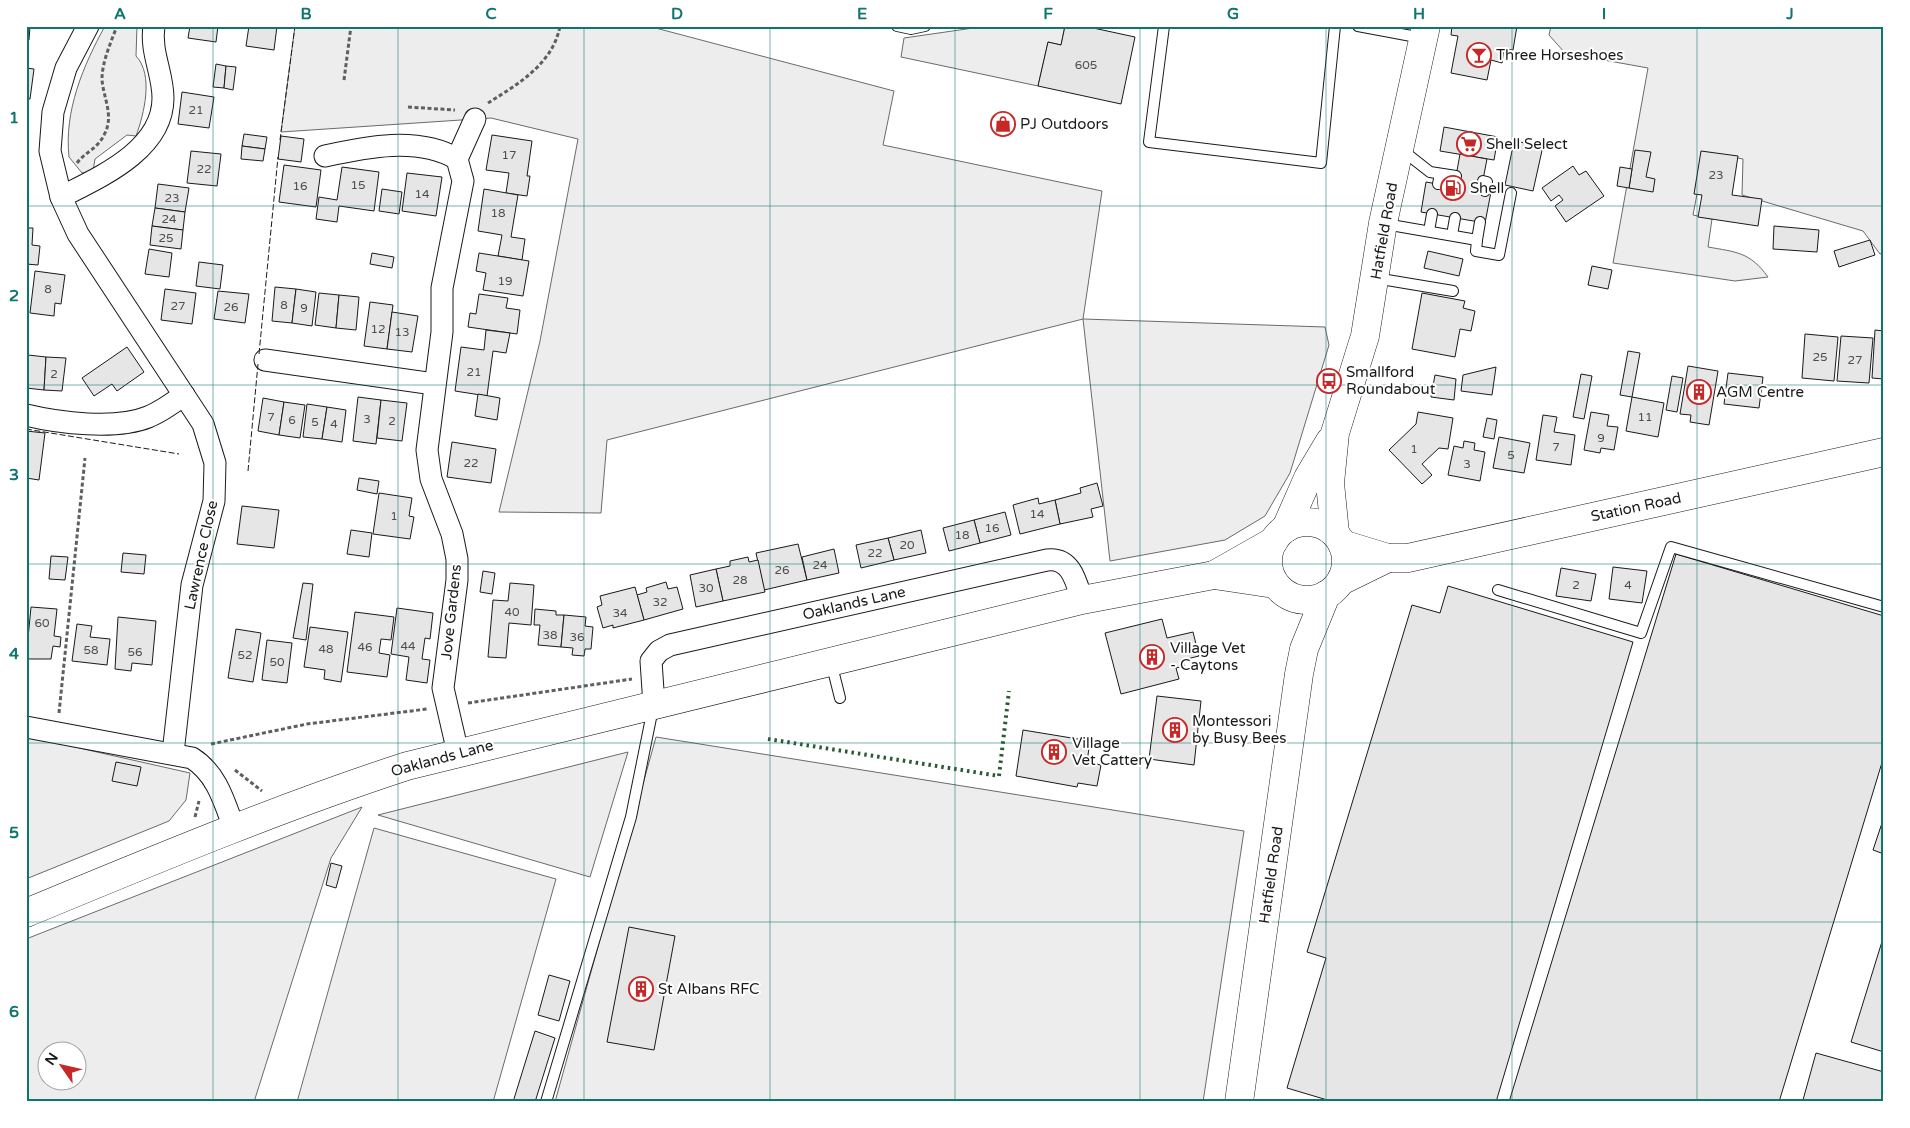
<svg xmlns="http://www.w3.org/2000/svg" width="1910" height="1128" font-family="'Varela Round',sans-serif">
  <style>
    .green { fill: #ededed; stroke: #6a6a6a; fill-rule: evenodd }
    .building { fill: #e6e6e6; stroke: #1a1a1a }
    .lines { fill: none; stroke-linecap: round; stroke-linejoin: round }
    .lane-casing { stroke: #1a1a1a; stroke-width: 12 }
    .street-casing { stroke: #1a1a1a; stroke-width: 23 }
    .secondary-casing { stroke: #1a1a1a; stroke-width: 29 }
    .primary-casing { stroke: #1a1a1a; stroke-width: 29 }
    .path { stroke: #5f5f5f; stroke-width: 3; stroke-dasharray: 4 2.5; stroke-linecap: butt }
    .lane { stroke: #fff; stroke-width: 10 }
    .street { stroke: #fff; stroke-width: 21 }
    .secondary { stroke: #fff; stroke-width: 28 }
    .primary { stroke: #fff; stroke-width: 28 }
    .hedge { stroke: #2b5a34; stroke-width: 4; stroke-dasharray: 2.5 4; stroke-linecap: butt }
    .fence { stroke: #1a1a1a; stroke-width: 1; stroke-dasharray: 6 2.5; stroke-linecap: butt }
    .grid { fill: none; stroke: #0f766e; stroke-width: 1; stroke-opacity: 0.55 }
    .labels { text-anchor: middle; stroke-width: 4; stroke-linejoin: round; paint-order: stroke }
    .number-label { font-size: 12px; fill: #4d4d4d }
    .poi-label { font-size: 15px; fill: #1a1a1a; stroke: #fff; text-anchor: start }
    .street-label { font-size: 15px; fill: #1a1a1a; stroke: #fff }
    .neatline { fill: none; stroke: #0f766e; stroke-width: 2 }
    .grid-label { font-size: 16px; text-anchor: middle; font-weight: bold; fill: #0f766e }
  </style>
  <rect width="100%" height="100%" fill="#fff"/>
  <g class="green">
    <path d="M 105,26 L 137,26 L 136,56 C 154,75 144,114 136,136 L 127,135 L 95,159 L 93,171 L 82,173 L 69,157 C 64,111 83,66 105,26 Z"/>
    <polygon points="295,26 648,26 894,91 883,145 1102,191 1083,319 1325,327 1329,345 1290,473 1265,516 1225,540 1110,561 1083,319 607,440 601,513 499,512 540,341 578,139 491,118 281,132"/>
    <polygon points="987,26 1065,26 1061,45 1048,42 1038,86 901,57 904,38"/>
    <path d="M 1551,26 L 1884,26 L 1884,253 L 1880,254 L 1863,231 L 1742,195 L 1743,159 L 1705,152 L 1693,215 L 1712,219 L 1708,247 C 1736,252 1750,252 1768,277 L 1735,281 L 1613,263 L 1648,68 L 1565,53 L 1549,35 Z"/>
    <polygon points="26,736 190,773 186,800 169,821 26,879"/>
    <polygon points="656,737 1244,831 1203,1102 555,1102"/>
    <polygon points="628,752 590,877 378,815"/>
    <path d="M 362,807 L 331,858 L 254,1102 L 26,1102 L 26,939 ZM 48,1050 L 78,1050 L 78,1080 L 48,1080 Z"/>
    <polygon points="374,828 556,879 493,1102 297,1102"/>
  </g>
  <g class="building">
    <polygon points="26,26 30,26 29,40 26,40"/>
    <polygon points="190,26 218,26 216,42 188,38"/>
    <polygon points="249,26 277,26 274,50 246,46"/>
    <polygon points="1065,26 1084,26 1135,37 1121,104 1038,86 1048,42 1061,45"/>
    <polygon points="1452,26 1517,26 1513,50 1504,49 1502,63 1491,60 1487,80 1451,73 1458,36 1451,35"/>
    <polygon points="216,64 226,66 224,88 213,87"/>
    <polygon points="226,66 236,67 233,90 224,88"/>
    <polygon points="26,68 34,69 30,99 26,99"/>
    <polygon points="182,92 214,97 209,128 178,124"/>
    <polygon points="1444,127 1498,137 1494,160 1440,151"/>
    <polygon points="244,134 267,137 265,149 242,146"/>
    <polygon points="492,135 532,141 527,176 530,176 527,196 506,193 509,173 486,170"/>
    <polygon points="281,136 304,139 301,162 278,159"/>
    <polygon points="1514,141 1543,146 1533,191 1505,185"/>
    <polygon points="242,146 265,149 263,161 241,159"/>
    <polygon points="1635,150 1651,152 1646,177 1655,179 1653,192 1629,188"/>
    <polygon points="191,151 221,154 217,186 187,183"/>
    <polygon points="1701,151 1738,156 1732,195 1762,199 1758,226 1698,217 1702,195 1694,194"/>
    <polygon points="1460,154 1487,159 1481,190 1491,192 1485,223 1421,212 1426,182 1454,187"/>
    <polygon points="284,165 321,170 316,207 279,202"/>
    <polygon points="1573,166 1579,175 1586,171 1604,196 1566,222 1555,206 1563,200 1559,195 1551,201 1542,188"/>
    <polygon points="342,167 379,172 374,211 339,206 337,222 316,219 319,197 337,200"/>
    <polygon points="1620,167 1632,169 1629,188 1617,186"/>
    <polygon points="407,173 442,177 436,216 402,211"/>
    <polygon points="158,184 189,188 185,212 155,208"/>
    <polygon points="382,189 402,192 399,214 379,211"/>
    <polygon points="484,189 518,195 511,237 525,239 522,260 498,256 502,235 478,231"/>
    <polygon points="155,208 185,212 183,230 152,226"/>
    <polygon points="152,226 183,230 181,249 150,245"/>
    <polygon points="1774,226 1819,230 1817,252 1773,249"/>
    <polygon points="26,228 33,228 32,245 40,246 38,265 26,264"/>
    <polygon points="1870,240 1875,255 1839,267 1834,251"/>
    <polygon points="149,249 172,253 169,277 145,274"/>
    <polygon points="1428,251 1463,259 1459,276 1424,268"/>
    <polygon points="372,253 394,257 392,268 370,264"/>
    <polygon points="479,253 529,261 523,296 483,290 486,273 476,271"/>
    <polygon points="199,262 223,265 220,289 196,286"/>
    <polygon points="1592,266 1612,270 1608,289 1588,285"/>
    <polygon points="35,271 65,275 61,304 55,303 54,316 30,313"/>
    <polygon points="275,287 296,289 292,323 272,321"/>
    <polygon points="165,289 196,293 192,324 161,320"/>
    <polygon points="296,289 316,292 312,326 292,323"/>
    <polygon points="218,291 249,294 245,323 214,319"/>
    <polygon points="319,293 339,295 336,328 315,325"/>
    <polygon points="1422,293 1465,301 1463,308 1475,311 1471,331 1460,329 1455,357 1412,349"/>
    <polygon points="479,294 508,298 506,308 520,310 517,334 468,327 470,313 476,314"/>
    <polygon points="339,295 359,297 356,330 336,328"/>
    <polygon points="370,302 393,305 387,349 364,346"/>
    <polygon points="392,312 418,316 412,352 387,349"/>
    <polygon points="486,330 510,333 506,353 493,351 487,396 455,391 461,347 484,350"/>
    <polygon points="1875,330 1884,331 1884,379 1872,378"/>
    <polygon points="1805,334 1838,337 1834,381 1802,378"/>
    <polygon points="1841,336 1873,338 1869,383 1837,381"/>
    <polygon points="127,347 144,372 117,391 112,384 94,396 82,378"/>
    <polygon points="1628,351 1640,353 1632,397 1620,395"/>
    <polygon points="28,355 46,357 44,390 26,388"/>
    <polygon points="46,357 66,358 62,391 44,390"/>
    <polygon points="1688,366 1718,371 1709,425 1690,422 1691,415 1680,414"/>
    <polygon points="1496,367 1492,395 1461,391 1463,375"/>
    <polygon points="1728,373 1763,377 1759,408 1724,404"/>
    <polygon points="1581,374 1592,376 1584,419 1573,417"/>
    <polygon points="1435,375 1456,379 1454,400 1431,397"/>
    <polygon points="1672,376 1683,378 1677,412 1666,410"/>
    <polygon points="478,394 500,398 497,420 475,416"/>
    <polygon points="358,397 381,400 376,444 353,441"/>
    <polygon points="1632,397 1664,403 1658,437 1626,431"/>
    <polygon points="263,398 284,402 279,435 258,431"/>
    <polygon points="381,400 407,403 402,441 377,438"/>
    <polygon points="284,402 305,405 300,438 279,435"/>
    <polygon points="307,404 327,407 322,439 303,437"/>
    <polygon points="327,407 346,410 342,442 322,439"/>
    <polygon points="1418,412 1453,418 1448,449 1439,448 1422,464 1432,475 1422,484 1389,450 1416,424"/>
    <polygon points="1591,412 1609,415 1607,426 1618,427 1614,450 1601,448 1600,453 1584,450"/>
    <polygon points="1543,415 1557,417 1554,432 1575,435 1571,465 1536,460"/>
    <polygon points="1487,418 1497,420 1494,439 1483,437"/>
    <polygon points="26,431 45,433 39,480 26,478"/>
    <polygon points="1499,437 1530,443 1524,473 1493,468"/>
    <polygon points="1464,441 1475,443 1474,450 1485,452 1480,481 1448,475 1454,446 1463,448"/>
    <polygon points="452,442 496,449 491,483 447,477"/>
    <polygon points="359,478 379,481 377,494 357,490"/>
    <polygon points="1097,483 1103,506 1091,509 1093,517 1060,524 1055,500 1081,493 1080,488"/>
    <polygon points="379,493 412,498 409,516 414,517 410,539 373,534"/>
    <polygon points="1038,498 1039,504 1055,500 1060,524 1020,534 1013,505"/>
    <polygon points="242,506 279,510 274,548 237,544"/>
    <polygon points="1005,512 1011,535 980,543 974,520"/>
    <polygon points="974,520 980,543 949,551 943,528"/>
    <polygon points="351,530 372,533 369,557 347,554"/>
    <polygon points="921,530 926,553 894,560 888,538"/>
    <polygon points="888,538 894,560 861,568 856,545"/>
    <polygon points="798,544 807,580 764,590 756,553"/>
    <polygon points="834,549 839,573 807,580 802,557"/>
    <polygon points="123,553 146,555 144,574 121,572"/>
    <polygon points="1676,554 1884,616 1884,756 1779,1102 1509,1102"/>
    <polygon points="51,556 68,557 65,580 49,579"/>
    <polygon points="748,557 749,562 758,560 765,592 723,601 716,569 730,566 730,561"/>
    <polygon points="1613,567 1647,571 1642,603 1609,599"/>
    <polygon points="1561,568 1596,574 1591,601 1556,596"/>
    <polygon points="716,569 723,601 696,607 690,575"/>
    <polygon points="483,571 495,573 492,594 480,592"/>
    <polygon points="666,582 668,589 677,587 683,609 644,620 637,595 647,592 646,588"/>
    <polygon points="303,583 313,584 306,640 293,638"/>
    <polygon points="510,583 534,585 531,625 509,623 506,658 488,657 493,600 508,601"/>
    <polygon points="1448,586 1633,642 1496,1102 1334,1102 1287,1088 1326,958 1307,952 1412,605 1440,613"/>
    <polygon points="635,587 644,620 613,628 613,625 603,628 597,607 602,605 600,596"/>
    <polygon points="31,607 57,609 54,636 61,637 60,647 53,646 51,659 26,659"/>
    <polygon points="397,608 433,613 430,639 425,638 422,659 430,660 427,683 406,680 409,657 391,654"/>
    <polygon points="535,609 556,611 556,615 564,615 561,647 538,645 540,625 534,625"/>
    <polygon points="355,612 394,617 391,640 381,639 379,653 390,655 387,677 347,672"/>
    <polygon points="564,615 586,617 585,626 593,627 591,649 585,649 584,656 572,655 573,648 561,647"/>
    <polygon points="118,617 156,621 152,665 132,663 131,671 115,669"/>
    <polygon points="1162,619 1167,638 1193,632 1199,656 1183,660 1184,666 1176,668 1179,679 1121,694 1105,633"/>
    <polygon points="77,624 92,626 90,637 110,639 107,665 72,661"/>
    <polygon points="310,627 348,632 341,682 324,679 325,670 304,667"/>
    <polygon points="236,629 261,633 253,682 228,678"/>
    <polygon points="267,640 292,643 287,683 262,680"/>
    <polygon points="1157,696 1201,701 1194,765 1149,759"/>
    <polygon points="1023,730 1090,741 1087,762 1101,765 1097,786 1078,783 1077,787 1016,776"/>
    <polygon points="116,762 141,767 137,786 112,781"/>
    <polygon points="1884,817 1884,854 1873,850"/>
    <polygon points="331,863 342,866 336,888 326,885"/>
    <polygon points="629,927 675,936 654,1050 607,1042"/>
    <polygon points="1884,935 1884,1052 1851,1042"/>
    <polygon points="549,975 570,981 559,1021 538,1015"/>
    <polygon points="535,1031 555,1038 535,1102 513,1102"/>
    <polygon points="1816,1053 1884,1072 1884,1102 1803,1100"/>
  </g>
  <g class="lines">
    <defs>
      <g id="lane">
        <polyline points="897,26 911,29 925,26"/>
        <polyline points="1164,26 1149,142 1321,163 1335,26"/>
        <polyline points="1358,26 1422,38"/>
        <polyline points="1402,150 1430,172 1456,176"/>
        <polyline points="1483,181 1487,182 1485,191"/>
        <polyline points="1438,184 1440,174"/>
        <polyline points="1385,224 1477,240 1480,222"/>
        <polyline points="1429,231 1432,214"/>
        <polyline points="1452,235 1455,218"/>
        <polyline points="1477,240 1476,251 1499,255 1511,193"/>
        <polyline points="1375,278 1453,291"/>
        <polyline points="1498,590 1641,633 1671,547 1884,607"/>
        <polyline points="831,662 840,698"/>
        <polyline points="546,1102 631,817 653,708"/>
      </g>
      <g id="street">
        <polyline points="88,26 66,68 53,112 50,151 61,197 78,234 203,424 215,463 214,501 192,585 173,753"/>
        <path d="M 325,156 C 366,147 418,136 457,159 L 463,181 L 442,288 L 442,332 L 427,450 L 431,479 L 452,534 L 457,559 L 457,580 L 443,688 L 458,753"/>
        <polyline points="457,159 475,119"/>
        <path d="M 61,197 C 100,177 163,150 163,98 C 163,73 150,52 154,26"/>
        <polyline points="265,360 434,384"/>
        <path d="M 26,415 C 59,423 116,430 148,417 C 161,412 173,403 184,395"/>
        <path d="M 654,705 L 651,661 L 659,651 L 670,645 L 1047,560 C 1071,557 1076,581 1082,600"/>
        <path d="M 26,727 L 192,758 C 217,774 224,801 234,828"/>
      </g>
      <g id="secondary">
        <polyline points="1342,544 1388,558 1408,558 1884,452"/>
        <polyline points="1214,575 1274,541"/>
        <polyline points="1341,581 1388,558"/>
        <path d="M 26,913 C 152,861 278,808 407,766 L 1082,600 L 1214,575 L 1275,584"/>
      </g>
      <g id="primary">
        <circle cx="1307" cy="561" r="39"/>
        <polyline points="1286,528 1308,478 1330,441"/>
        <polyline points="1335,533 1330,483 1335,433 1365,336 1383,223 1426,26"/>
        <polyline points="1239,1102 1299,674 1304,649 1326,595"/>
      </g>
    </defs>
    <use href="#lane" class="lane-casing"/>
    <use href="#street" class="street-casing"/>
    <use href="#secondary" class="secondary-casing"/>
    <use href="#primary" class="primary-casing"/>
    <g class="path">
      <polyline points="344,80 351,26"/>
      <path d="M 488,103 C 518,84 553,64 560,26"/>
      <polyline points="408,107 455,110"/>
      <path d="M 77,163 C 85,152 98,149 105,133 C 114,115 103,97 102,79 C 102,62 111,42 117,26"/>
      <polyline points="468,703 632,679"/>
      <polyline points="59,713 85,458"/>
      <polyline points="211,744 307,724 427,709"/>
      <polyline points="235,770 262,791"/>
      <polyline points="195,817 199,801"/>
    </g>
    <use href="#lane" class="lane"/>
    <use href="#street" class="street"/>
    <use href="#secondary" class="secondary"/>
    <use href="#primary" class="primary"/>
    <polyline class="hedge" points="768,739 999,776 1009,691"/>
    <g class="fence">
      <polyline points="280,140 295,26"/>
      <polyline points="259,354 278,157"/>
      <polyline points="26,429 179,454"/>
      <polyline points="248,471 258,364"/>
    </g>
  </g>
  <path class="grid" d="M 213,26 L 213,1102M 398,26 L 398,1102M 584,26 L 584,1102M 770,26 L 770,1102M 955,26 L 955,1102M 1140,26 L 1140,1102M 1326,26 L 1326,1102M 1512,26 L 1512,1102M 1697,26 L 1697,1102M 26,206 L 1884,206M 26,385 L 1884,385M 26,564 L 1884,564M 26,743 L 1884,743M 26,922 L 1884,922"/>
  <defs>
    <symbol id="bar-ring" viewBox="-11 -11 22 22"><circle r="9.5" fill="#fff" stroke="#c62828" stroke-width="1.5"/><path d="M-6-5H6L.8 .8V4.5H3.5V6h-7V4.5H-.8V.8Z" fill="#c62828"/></symbol>
    <symbol id="shop-ring" viewBox="-11 -11 22 22"><circle r="9.5" fill="#fff" stroke="#c62828" stroke-width="1.5"/><path d="M-5-2.5h2.3a2.7 3.5 0 0 1 5.4 0H5L5.5 6h-11ZM-1.5-2.5h3a1.5 2.3 0 0 0-3 0Z" fill="#c62828"/></symbol>
    <symbol id="supermarket-ring" viewBox="-11 -11 22 22"><circle r="9.5" fill="#fff" stroke="#c62828" stroke-width="1.5"/><path d="M-6-5.5h2.5l.6 2H6L4.5 2H-2.5L-4.4-4H-6ZM-1.5 3.2a1.3 1.3 0 1 0 .1 0ZM3 3.2a1.3 1.3 0 1 0 .1 0Z" fill="#c62828"/></symbol>
    <symbol id="fuel-ring" viewBox="-11 -11 22 22"><circle r="9.5" fill="#fff" stroke="#c62828" stroke-width="1.5"/><path d="M-5.5-6h7V0h2V4h1.3V-2.5L3-4.5l.8-.8L6-3V5H2.5V1h-1V6h-7ZM-4.2-4.7v3.2H.2V-4.7Z" fill="#c62828"/></symbol>
    <symbol id="bus-ring" viewBox="-11 -11 22 22"><circle r="9.5" fill="#fff" stroke="#c62828" stroke-width="1.5"/><path d="M-5-6H5V4H4V6H2V4H-2V6H-4V4H-5ZM-3.5-4V0h7V-4ZM-3.5 1.2v1.5H-2V1.2ZM2 1.2v1.5H3.5V1.2Z" fill="#c62828"/></symbol>
    <symbol id="building-ring" viewBox="-11 -11 22 22"><circle r="9.5" fill="#fff" stroke="#c62828" stroke-width="1.5"/><path d="M-4-6H4V6H1V3H-1V6H-4ZM-2.5-4.3h1.7v1.8h-1.7ZM.8-4.3h1.7v1.8H.8ZM-2.5-1h1.7V.8h-1.7ZM.8-1h1.7V.8H.8Z" fill="#c62828"/></symbol>
  </defs>
  <g fill-rule="evenodd">
    <use href="#bar-ring" x="1465" y="41" width="28" height="28"/>
    <use href="#shop-ring" x="989" y="110" width="28" height="28"/>
    <use href="#supermarket-ring" x="1455" y="130" width="28" height="28"/>
    <use href="#fuel-ring" x="1439" y="174" width="28" height="28"/>
    <use href="#bus-ring" x="1315" y="367" width="28" height="28"/>
    <use href="#building-ring" x="1685" y="378" width="28" height="28"/>
    <use href="#building-ring" x="1138" y="643" width="28" height="28"/>
    <use href="#building-ring" x="1161" y="716" width="28" height="28"/>
    <use href="#building-ring" x="1040" y="738" width="28" height="28"/>
    <use href="#building-ring" x="627" y="975" width="28" height="28"/>
  </g>
  <g class="labels">
    <g class="number-label">
      <text x="1086" y="69">605</text>
      <text x="196" y="114">21</text>
      <text x="509" y="159">17</text>
      <text x="204" y="173">22</text>
      <text x="1716" y="179">23</text>
      <text x="358" y="189">15</text>
      <text x="300" y="190">16</text>
      <text x="422" y="198">14</text>
      <text x="172" y="202">23</text>
      <text x="498" y="217">18</text>
      <text x="169" y="223">24</text>
      <text x="166" y="242">25</text>
      <text x="505" y="285">19</text>
      <text x="48" y="293">8</text>
      <text x="284" y="309">8</text>
      <text x="178" y="310">27</text>
      <text x="231" y="311">26</text>
      <text x="304" y="312">9</text>
      <text x="378" y="333">12</text>
      <text x="402" y="336">13</text>
      <text x="1820" y="361">25</text>
      <text x="1855" y="364">27</text>
      <text x="474" y="376">21</text>
      <text x="54" y="378">2</text>
      <text x="271" y="421">7</text>
      <text x="1645" y="421">11</text>
      <text x="367" y="423">3</text>
      <text x="292" y="424">6</text>
      <text x="392" y="425">2</text>
      <text x="315" y="426">5</text>
      <text x="334" y="428">4</text>
      <text x="1601" y="442">9</text>
      <text x="1556" y="451">7</text>
      <text x="1414" y="453">1</text>
      <text x="1511" y="459">5</text>
      <text x="471" y="467">22</text>
      <text x="1467" y="468">3</text>
      <text x="1037" y="518">14</text>
      <text x="394" y="520">1</text>
      <text x="992" y="532">16</text>
      <text x="962" y="539">18</text>
      <text x="907" y="549">20</text>
      <text x="875" y="557">22</text>
      <text x="820" y="569">24</text>
      <text x="782" y="574">26</text>
      <text x="740" y="584">28</text>
      <text x="1576" y="589">2</text>
      <text x="1628" y="589">4</text>
      <text x="706" y="592">30</text>
      <text x="660" y="606">32</text>
      <text x="512" y="616">40</text>
      <text x="620" y="617">34</text>
      <text x="42" y="627">60</text>
      <text x="550" y="639">38</text>
      <text x="577" y="641">36</text>
      <text x="408" y="650">44</text>
      <text x="365" y="651">46</text>
      <text x="326" y="653">48</text>
      <text x="91" y="654">58</text>
      <text x="135" y="656">56</text>
      <text x="245" y="659">52</text>
      <text x="277" y="666">50</text>
    </g>
    <g class="poi-label">
      <text x="1496" y="60">Three Horseshoes</text>
      <text x="1020" y="129">PJ Outdoors</text>
      <text x="1486" y="149">Shell Select</text>
      <text x="1470" y="193">Shell</text>
      <text x="1346" y="377">Smallford<tspan x="1346" dy="17">Roundabout</tspan></text>
      <text x="1716" y="397">AGM Centre</text>
      <text x="1170" y="653">Village Vet<tspan x="1170" dy="17">- Caytons</tspan></text>
      <text x="1192" y="726">Montessori<tspan x="1192" dy="17">by Busy Bees</tspan></text>
      <text x="1072" y="748">Village<tspan x="1072" dy="17">Vet Cattery</tspan></text>
      <text x="658" y="994">St Albans RFC</text>
    </g>
    <g class="street-label">
      <text transform="translate(1384 231) rotate(-80)" y="5">Hatfield Road</text>
      <text transform="translate(1636 507) rotate(-12)" y="5">Station Road</text>
      <text transform="translate(201 555) rotate(-78)" y="5">Lawrence Close</text>
      <text transform="translate(854 603) rotate(-13)" y="5">Oaklands Lane</text>
      <text transform="translate(451 612) rotate(-84)" y="5">Jove Gardens</text>
      <text transform="translate(442 758) rotate(-15)" y="5">Oaklands Lane</text>
      <text transform="translate(1271 875) rotate(-82)" y="5">Hatfield Road</text>
    </g>
  </g>
  <rect width="1910" height="1128" fill="none" stroke="#ffffff" stroke-width="55"/>
  <g transform="translate(62 1066) rotate(304)"><circle r="24" fill="#ffffff" stroke="#a3a3a3"/>
  <path d="M0-4L9 19L0 12L-9 19Z" fill="#c62828"/>
  <text y="-8" font-size="14" font-weight="bold" text-anchor="middle" fill="#1a1a1a">N</text>
  </g>
  <rect x="28" y="28" width="1854" height="1072" class="neatline"/>
  <g class="grid-label">
    <text x="120" y="19">A</text>
    <text x="306" y="19">B</text>
    <text x="491" y="19">C</text>
    <text x="677" y="19">D</text>
    <text x="862" y="19">E</text>
    <text x="1048" y="19">F</text>
    <text x="1233" y="19">G</text>
    <text x="1419" y="19">H</text>
    <text x="1604" y="19">I</text>
    <text x="1790" y="19">J</text>
    <text x="14" y="123">1</text>
    <text x="14" y="301">2</text>
    <text x="14" y="480">3</text>
    <text x="14" y="659">4</text>
    <text x="14" y="838">5</text>
    <text x="14" y="1017">6</text>
  </g>
</svg>
